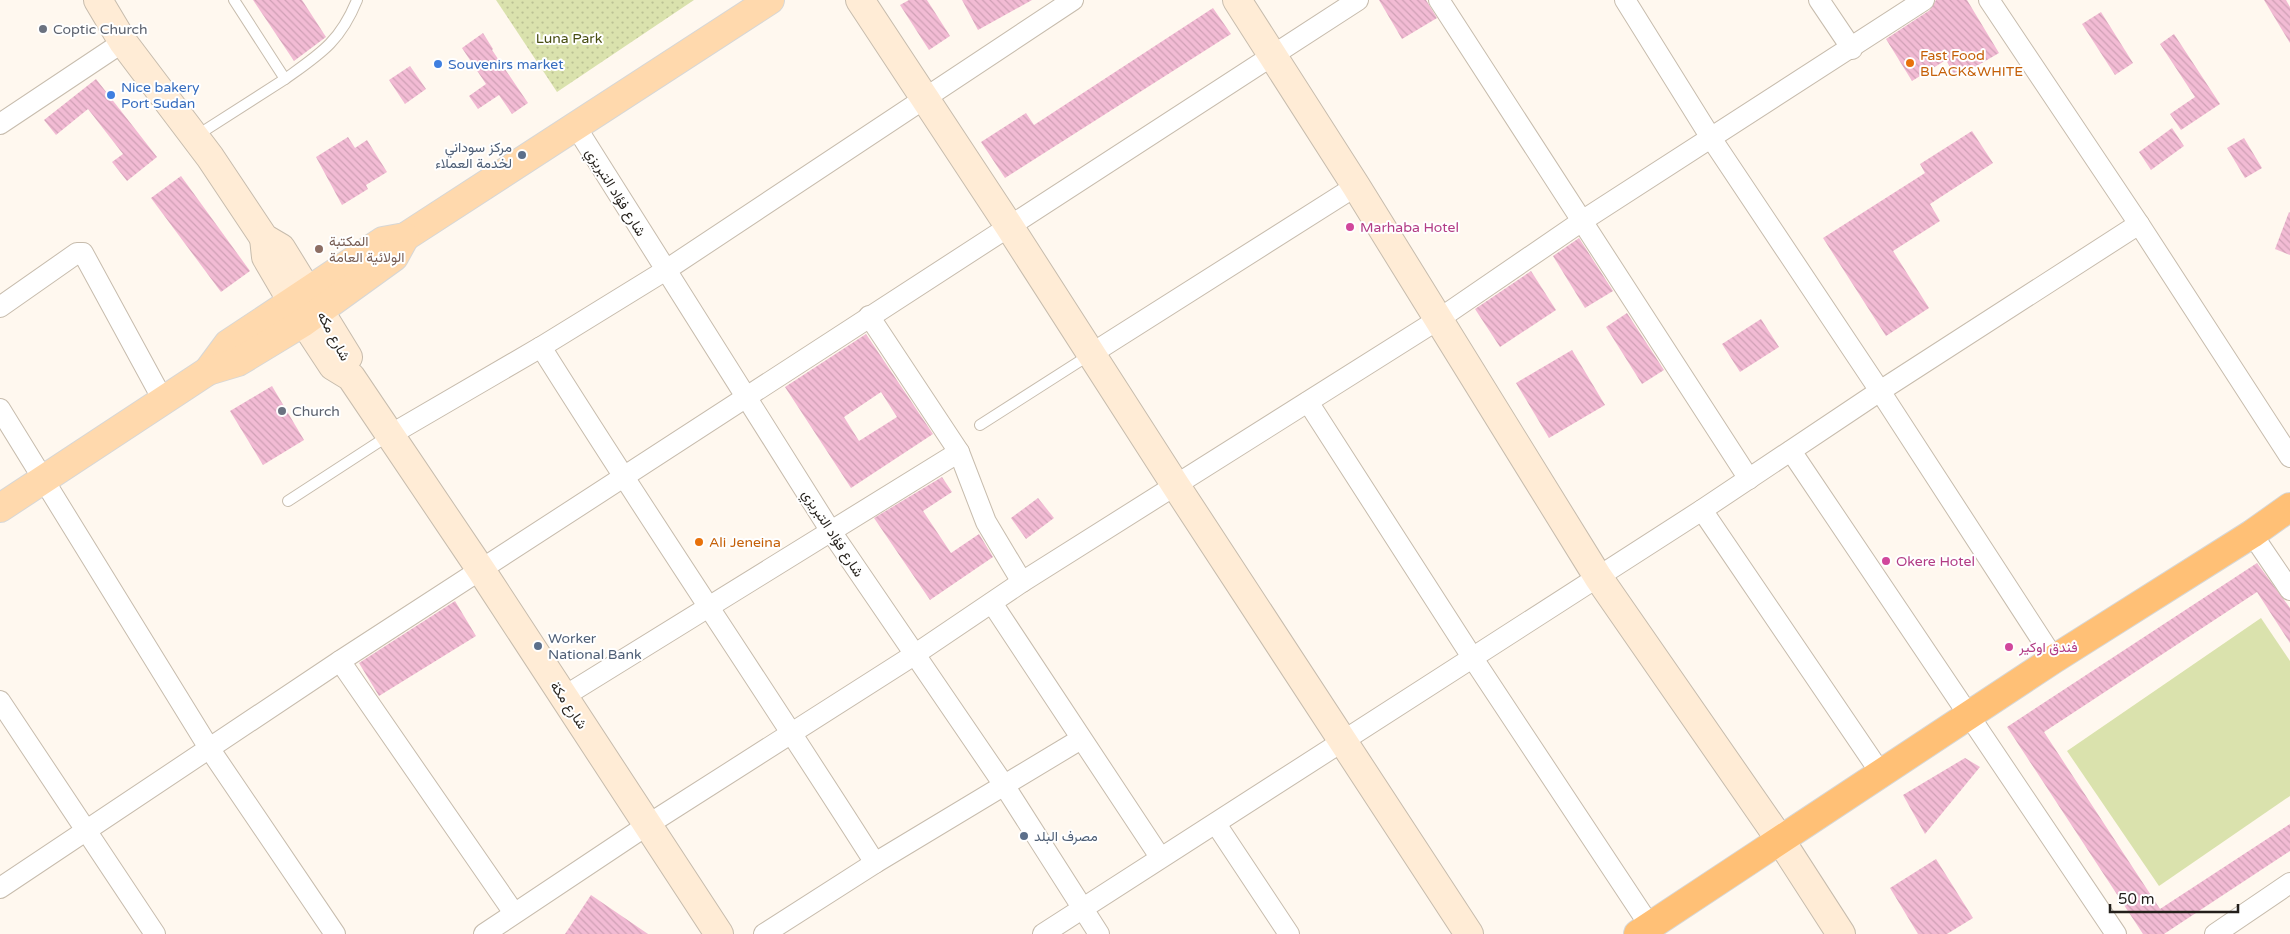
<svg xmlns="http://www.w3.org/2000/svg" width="2290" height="934" font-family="'Varela Round',Vazirmatn,sans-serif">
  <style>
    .green { fill: url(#green-dots) }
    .pitch { fill: #dae2ad }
    .building { fill: url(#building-back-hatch); fill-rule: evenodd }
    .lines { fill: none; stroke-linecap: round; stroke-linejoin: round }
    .lane-casing { stroke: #c7bcad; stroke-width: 12 }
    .street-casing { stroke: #c7bcad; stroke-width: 22 }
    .secondary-casing { stroke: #c7bcad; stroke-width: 30 }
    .primary-casing { stroke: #d7d7d6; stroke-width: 30 }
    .highway-casing { stroke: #d7d7d6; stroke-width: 30 }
    .lane { stroke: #fff; stroke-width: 10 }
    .street { stroke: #fff; stroke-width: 20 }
    .secondary { stroke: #ffecd6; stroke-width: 28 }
    .primary { stroke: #ffd9ad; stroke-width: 28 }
    .highway { stroke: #ffc076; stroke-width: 28 }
    .worship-dot { fill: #6b7280; stroke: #fff; stroke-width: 2 }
    .food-dot { fill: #e8710a; stroke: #fff; stroke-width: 2 }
    .shop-dot { fill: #3f7fe0; stroke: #fff; stroke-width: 2 }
    .service-dot { fill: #5c6f8a; stroke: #fff; stroke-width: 2 }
    .hotel-dot { fill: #d1479c; stroke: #fff; stroke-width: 2 }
    .education-dot { fill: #8d6e63; stroke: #fff; stroke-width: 2 }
    .labels { text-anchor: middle; stroke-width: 4; stroke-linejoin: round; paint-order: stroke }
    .worship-label { font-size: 14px; fill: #5b616d; stroke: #fff; text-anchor: start }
    .park-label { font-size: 14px; fill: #474d11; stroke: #fff }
    .food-label { font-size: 14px; fill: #c56008; stroke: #fff; text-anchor: start }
    .shop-label { font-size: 14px; fill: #366cbe; stroke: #fff; text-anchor: start }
    .service-label { font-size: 14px; fill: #4e5e75; stroke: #fff; text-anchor: start }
    .street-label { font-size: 14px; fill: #231f1a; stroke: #fff }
    .hotel-label { font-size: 14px; fill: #b23c85; stroke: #fff; text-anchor: start }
    .education-label { font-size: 14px; fill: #785e54; stroke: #fff; text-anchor: start }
  </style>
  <defs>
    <pattern id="green-dots" width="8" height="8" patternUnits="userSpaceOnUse" patternTransform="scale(1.25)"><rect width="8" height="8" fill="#dae2ad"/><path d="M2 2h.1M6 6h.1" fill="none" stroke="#bbc194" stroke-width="1.8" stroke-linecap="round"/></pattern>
    <pattern id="building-back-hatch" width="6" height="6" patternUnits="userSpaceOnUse" patternTransform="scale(1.25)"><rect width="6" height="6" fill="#f2bbd4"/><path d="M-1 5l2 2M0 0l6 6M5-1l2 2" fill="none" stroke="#cfa0b5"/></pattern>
  </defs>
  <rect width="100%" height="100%" fill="#fff8ef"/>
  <polygon class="green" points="496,0 694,0 557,92"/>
  <polygon class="pitch" points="2261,618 2290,661 2290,796 2159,886 2067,751"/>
  <g class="building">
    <polygon points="253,0 302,0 326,37 294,61"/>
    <polygon points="909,0 927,0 950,36 929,50 900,5"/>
    <polygon points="962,0 1032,0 978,30"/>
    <polygon points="1379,0 1426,0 1437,18 1402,39"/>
    <polygon points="1936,0 1967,0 1999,53 1956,78 1946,60 1912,81 1886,39 1930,10"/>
    <polygon points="2264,0 2286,0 2290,7 2290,43"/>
    <polygon points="1213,8 1231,34 1005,178 981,142 1026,113 1034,125"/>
    <polygon points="2101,12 2133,63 2115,75 2082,24"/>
    <polygon points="483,33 493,49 492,50 528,103 512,114 499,95 478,109 469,96 486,84 462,48"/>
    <polygon points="2174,34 2220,104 2181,130 2170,114 2195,97 2160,44"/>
    <polygon points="410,66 426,89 405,104 389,80"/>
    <polygon points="96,79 157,157 127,181 112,162 123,154 88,109 56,135 44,120"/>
    <polygon points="2172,128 2184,146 2151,170 2139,152"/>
    <polygon points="1972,131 1993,163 1930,204 1940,221 1893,251 1929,308 1886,336 1823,238 1925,173 1920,164"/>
    <polygon points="348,137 355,148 367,140 387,172 366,185 368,189 342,205 316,157"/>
    <polygon points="2244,138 2262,168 2245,178 2227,148"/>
    <polygon points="181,176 250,271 221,292 151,198"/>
    <polygon points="2289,212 2290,213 2290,255 2275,249"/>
    <polygon points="1579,238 1613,291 1585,308 1553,256"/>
    <polygon points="1531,271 1556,310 1500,347 1475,309"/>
    <polygon points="1627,313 1664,370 1642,384 1606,327"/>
    <polygon points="1761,319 1779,347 1740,372 1722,344"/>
    <path d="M 866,334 L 933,434 L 851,488 L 785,387 ZM 881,392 L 897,417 L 859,441 L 844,417 Z"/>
    <polygon points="1572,350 1605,405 1549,438 1516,383"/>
    <polygon points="272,386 304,440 263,465 230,411"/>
    <polygon points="942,477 952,492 923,511 951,553 979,534 993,557 930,600 874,518"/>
    <polygon points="1038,498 1054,518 1026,539 1011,518"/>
    <polygon points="2257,563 2290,608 2290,643 2257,592 2044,732 2160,909 2290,824 2290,851 2164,934 2143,934 2007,727"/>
    <polygon points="455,601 476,636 379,696 359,663"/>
    <polygon points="1965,758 1980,767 1925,834 1903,795"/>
    <polygon points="1936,859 1973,918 1947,934 1918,934 1890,888"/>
    <polygon points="591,895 648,934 565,934"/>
  </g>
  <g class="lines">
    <defs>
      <g id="lane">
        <path d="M 285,79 C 320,54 340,42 357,0"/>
        <polyline points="196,136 285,79 234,0"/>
        <polyline points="980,425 1091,354"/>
        <polyline points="288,501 388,436"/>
      </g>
      <g id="street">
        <polyline points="1439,0 1749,479"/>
        <polyline points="1625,0 1711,138 1880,391 2054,659"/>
        <polyline points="1819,0 1852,49"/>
        <polyline points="1989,0 2139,224 2290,457"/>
        <polyline points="0,124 123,42"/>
        <polyline points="576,127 830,530 1004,785 1099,934"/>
        <polyline points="0,307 77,253 83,253 163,400"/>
        <polyline points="869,316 959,452 986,522 1022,582"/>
        <path d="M 541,347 C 650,521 765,690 875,863"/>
        <polyline points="1091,354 1356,186"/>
        <polyline points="1308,402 1472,657 1650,926"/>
        <polyline points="0,409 209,748 335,934"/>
        <polyline points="390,435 541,347 666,270 1073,0"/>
        <polyline points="1791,451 2116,934"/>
        <polyline points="1702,510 1882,775"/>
        <polyline points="2252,534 2290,590"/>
        <polyline points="992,603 1160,857"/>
        <polyline points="340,661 514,913"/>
        <polyline points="563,697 959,452"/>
        <polyline points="0,701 155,934"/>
        <polyline points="1216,824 1289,934"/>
        <polyline points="0,888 340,661 1358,0"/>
        <polyline points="484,934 649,824 914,655 1022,582 1439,319 1582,221 1924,0"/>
        <polyline points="764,934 875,863 1081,739"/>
        <polyline points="1043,934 1702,510 1880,391 2139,224"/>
        <polyline points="2215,934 2290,883"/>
      </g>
      <g id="secondary">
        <polyline points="98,0 123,42 210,157 264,238 281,248 348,357"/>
        <polyline points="860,0 1009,226 1176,486 1469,934"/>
        <polyline points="1237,0 1356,186 1598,577 1781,841 1841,934"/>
        <polyline points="264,238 266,257 304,322 333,366 351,377 481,570 719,934"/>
      </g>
      <g id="primary">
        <polyline points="208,371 228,344 383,241 405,237 770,0"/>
        <polyline points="0,508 208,371 238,362 304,322 394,257 405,237"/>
      </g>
      <polyline id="highway" points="1638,934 2054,659 2252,534 2290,507"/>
    </defs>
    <use href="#lane" class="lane-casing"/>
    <use href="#street" class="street-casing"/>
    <use href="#secondary" class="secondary-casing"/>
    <use href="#primary" class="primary-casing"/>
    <use href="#highway" class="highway-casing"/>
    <use href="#lane" class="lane"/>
    <use href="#street" class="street"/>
    <use href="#secondary" class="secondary"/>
    <use href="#primary" class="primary"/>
    <use href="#highway" class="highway"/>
  </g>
  <g class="worship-dot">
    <circle cx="43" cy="29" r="5"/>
    <circle cx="282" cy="411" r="5"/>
  </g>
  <g class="food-dot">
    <circle cx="1910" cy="63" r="5"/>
    <circle cx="699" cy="542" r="5"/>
  </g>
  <g class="shop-dot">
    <circle cx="438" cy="64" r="5"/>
    <circle cx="111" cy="95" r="5"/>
  </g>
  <g class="service-dot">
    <circle cx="522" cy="155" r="5"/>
    <circle cx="538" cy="646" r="5"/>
    <circle cx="1024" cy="836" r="5"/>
  </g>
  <g class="hotel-dot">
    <circle cx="1350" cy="227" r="5"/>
    <circle cx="1886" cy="561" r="5"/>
    <circle cx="2009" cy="647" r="5"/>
  </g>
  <circle class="education-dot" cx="319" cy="249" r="5"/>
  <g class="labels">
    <g class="worship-label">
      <text x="53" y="34">Coptic Church</text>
      <text x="292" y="416">Church</text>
    </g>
    <g class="park-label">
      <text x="569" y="43">Luna Park</text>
    </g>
    <g class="food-label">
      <text x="1920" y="60">Fast Food<tspan x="1920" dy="16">BLACK&amp;WHITE</tspan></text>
      <text x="709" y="547">Ali Jeneina</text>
    </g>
    <g class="shop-label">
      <text x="448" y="69">Souvenirs market</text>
      <text x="121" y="92">Nice bakery<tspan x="121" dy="16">Port Sudan</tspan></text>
    </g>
    <g class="service-label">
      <text x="512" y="152" text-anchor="end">مركز سوداني<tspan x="512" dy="16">لخدمة العملاء</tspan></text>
      <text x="548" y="643">Worker<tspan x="548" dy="16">National Bank</tspan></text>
      <text x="1034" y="841">مصرف البلد</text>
    </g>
    <g class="street-label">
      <text transform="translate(616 192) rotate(58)" y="5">شارع فؤاد التبريزي</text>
      <text transform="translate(334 336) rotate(62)" y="5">شارع مكه</text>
      <text transform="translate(833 533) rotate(57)" y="5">شارع فؤاد التبريزي</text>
      <text transform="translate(569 705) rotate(56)" y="5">شارع مكة</text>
    </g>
    <g class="hotel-label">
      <text x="1360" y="232">Marhaba Hotel</text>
      <text x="1896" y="566">Okere Hotel</text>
      <text x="2019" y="652">فندق اوكير</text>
    </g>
    <g class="education-label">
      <text x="329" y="246">المكتبة<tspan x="329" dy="16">الولائية العامة</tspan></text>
    </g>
  </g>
  <path d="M2110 904v8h128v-8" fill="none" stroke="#231f1a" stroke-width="2.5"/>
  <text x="2118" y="904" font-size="15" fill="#231f1a" stroke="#ffffff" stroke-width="4" paint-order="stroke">50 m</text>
</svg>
